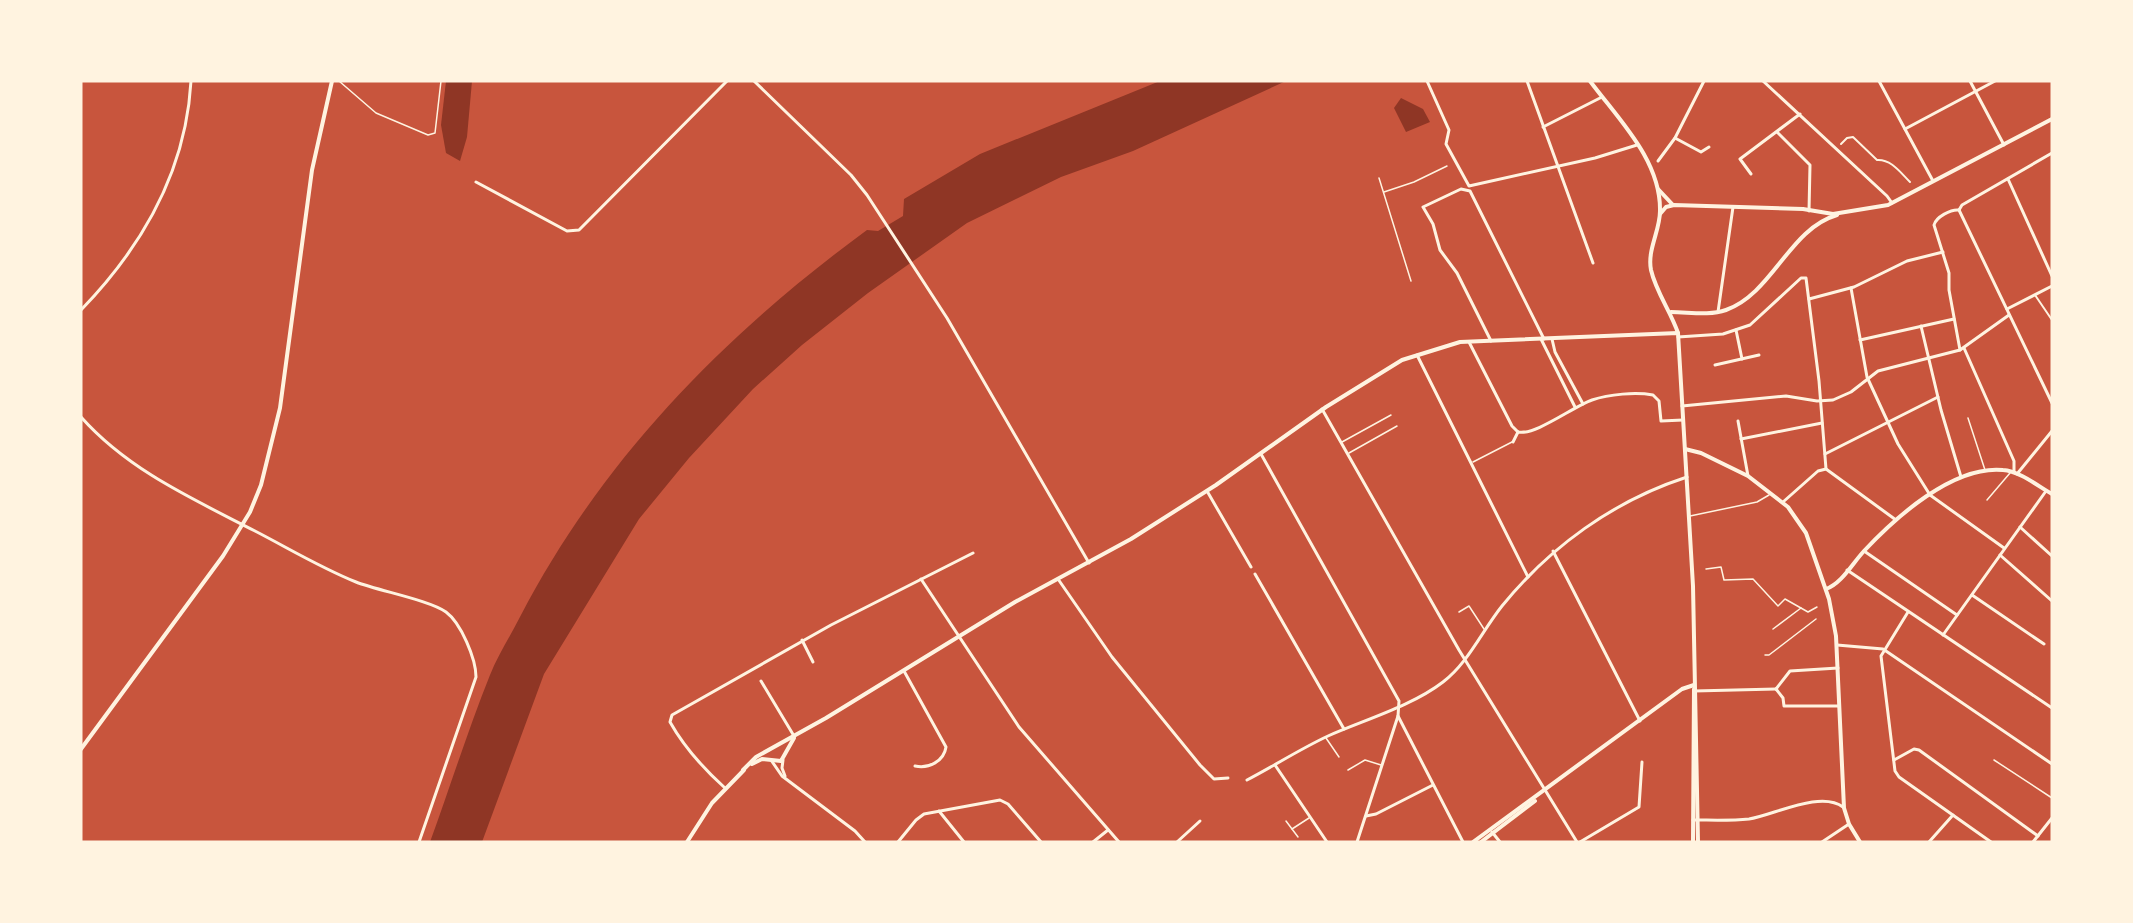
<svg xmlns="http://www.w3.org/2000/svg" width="2133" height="923" font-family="Rubik,sans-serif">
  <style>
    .water { fill: #8f3625 }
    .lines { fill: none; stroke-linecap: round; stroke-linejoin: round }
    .service { stroke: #fff3e0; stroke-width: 1.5 }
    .pedestrian { stroke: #fff3e0; stroke-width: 2 }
    .minor { stroke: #fff3e0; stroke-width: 3 }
    .tertiary { stroke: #fff3e0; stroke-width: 4 }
    .secondary { stroke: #fff3e0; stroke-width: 4 }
  </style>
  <rect width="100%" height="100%" fill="#c8553d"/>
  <g class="water">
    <polygon points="446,81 472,81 467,137 460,161 446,153 441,125"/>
    <path d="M 1160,81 L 1286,81 L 1133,151 L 1061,177 L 967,223 L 868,293 L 802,345 L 753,389 L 689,458 L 639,519 L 544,674 L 482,842 L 430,842 C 450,787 468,730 490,675 C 498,655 511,635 521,615 C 603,458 725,334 867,230 L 878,231 L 903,216 L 904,199 L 980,154 Z"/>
    <polygon points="1401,98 1423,109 1430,122 1406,132 1394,108"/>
  </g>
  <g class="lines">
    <g class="service">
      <polyline points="339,81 376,113 428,135 435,133 441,81"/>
      <polyline points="1379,178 1411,281"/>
      <polyline points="1384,192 1414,182 1447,166"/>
      <polyline points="1968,418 1985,470"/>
      <polyline points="1342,442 1391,415"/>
      <polyline points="1349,453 1397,426"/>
      <polyline points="1473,462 1512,442"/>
      <polyline points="1987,500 2010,473"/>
      <polyline points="1690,516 1757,502 1769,495"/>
      <polyline points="1706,569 1721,567 1724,580 1753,579 1778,606 1785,599 1808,612 1817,607"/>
      <polyline points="1459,612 1469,606 1484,629"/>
      <polyline points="1773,629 1801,608"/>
      <polyline points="1765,655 1769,655 1816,619"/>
      <polyline points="1326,738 1339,757"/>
      <polyline points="1994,760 2052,798"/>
      <polyline points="1348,770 1365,760 1381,765"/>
      <polyline points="1286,821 1298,837"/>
      <polyline points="1292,829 1309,818"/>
    </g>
    <g class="pedestrian">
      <path d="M 1841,144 L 1847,138 L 1853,137 L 1877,160 C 1891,159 1900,172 1910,182"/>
      <polyline points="2035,295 2052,320"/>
    </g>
    <g class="minor">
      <polyline points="754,81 851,175 867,195 947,318 1089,563"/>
      <polyline points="1427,81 1449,130 1446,144 1469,186 1595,158 1637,145"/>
      <polyline points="1527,81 1593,263"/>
      <polyline points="1763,81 1887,196 1892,203"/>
      <polyline points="1879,81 1933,181"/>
      <polyline points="1970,81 2004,145"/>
      <polyline points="1543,127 1602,97"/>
      <polyline points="1905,129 1995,81"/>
      <polyline points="1777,132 1810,165 1809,211"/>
      <polyline points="1675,138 1701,152 1709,147"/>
      <polyline points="1658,161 1675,138 1704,81"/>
      <polyline points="1751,174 1740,159 1800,114"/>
      <polyline points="2008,179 2052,276"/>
      <polyline points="476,182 567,231 579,230 727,81"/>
      <polyline points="1959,210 2052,403"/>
      <path d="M 1959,210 C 1951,209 1936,217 1934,225 L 1949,273 L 1949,290 L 1960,350"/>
      <polyline points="1959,210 1962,205 2052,153"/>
      <polyline points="1851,288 1867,377 1898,444 1930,495 2004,548"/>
      <polyline points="1809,299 1854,287 1907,261 1943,252"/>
      <polyline points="2007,309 2052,286"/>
      <path d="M 81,310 C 142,247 186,171 191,81"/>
      <polyline points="1718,312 1733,207"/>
      <polyline points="1921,326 1941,410 1961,477"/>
      <polyline points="1736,330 1742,359"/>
      <polyline points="1678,337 1723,334 1750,325 1801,278 1806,278 1819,381 1826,469"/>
      <polyline points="1541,339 1575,407"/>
      <polyline points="1552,339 1555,352 1583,404"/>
      <polyline points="1860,340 1954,319"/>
      <polyline points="1491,341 1457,273 1440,250 1433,224 1423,207 1461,189 1470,191 1544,339"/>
      <polyline points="1469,342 1512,426 1518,432"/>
      <polyline points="1964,348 2014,461 2014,472"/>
      <polyline points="1417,355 1528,577"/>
      <polyline points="1715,365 1759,355"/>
      <polyline points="1682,406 1786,396 1817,401 1833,400 1851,392 1878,371 1960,350 2009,315"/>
      <polyline points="1322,409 1459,650 1577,842"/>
      <path d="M 81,417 C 128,470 193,499 255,531 C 288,548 321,568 356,582 C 379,591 429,600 446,612 C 461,623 476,659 476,677 L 419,842"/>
      <polyline points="1738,421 1748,476"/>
      <path d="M 1518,432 C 1535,436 1574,406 1592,400 C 1609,394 1636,392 1653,395 L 1659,401 L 1661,421 L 1683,420"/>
      <polyline points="1741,439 1822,423"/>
      <polyline points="1513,442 1518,432"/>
      <polyline points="1261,454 1399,701 1398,716 1357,842"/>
      <polyline points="1825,454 1938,397"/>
      <polyline points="2017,474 2052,431"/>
      <polyline points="1207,491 1251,567"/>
      <polyline points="1783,502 1818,471 1826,469 1896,520"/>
      <polyline points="2020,527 2052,556"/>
      <polyline points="1553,551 1640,721"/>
      <polyline points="1864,551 1957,615"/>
      <polyline points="2000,555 2052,601"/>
      <polyline points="1847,570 2052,708"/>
      <polyline points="1255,574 1344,729"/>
      <polyline points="921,579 1019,727 1119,842"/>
      <polyline points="1058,579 1112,657 1200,765 1214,779 1228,778"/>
      <polyline points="1972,595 2044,644"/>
      <polyline points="1908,612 1881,656 1895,771 1899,777 1991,842"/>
      <polyline points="1943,635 2046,491"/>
      <polyline points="802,640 813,662"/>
      <polyline points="1837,645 1883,649 2052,764"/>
      <path d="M 904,671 L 946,747 C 944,761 929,769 915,766"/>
      <polyline points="761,681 794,736"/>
      <polyline points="1776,689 1783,698 1784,706 1839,706"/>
      <polyline points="1776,689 1790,671 1838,668"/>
      <polyline points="1694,691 1776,689"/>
      <polyline points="1398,716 1463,842"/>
      <polyline points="771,760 782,776 855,831 865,842"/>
      <polyline points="783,760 782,768 785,776"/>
      <polyline points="1894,760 1914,749 1919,750 2038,836"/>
      <polyline points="1275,765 1327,842"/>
      <path d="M 1247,780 C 1274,766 1300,749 1328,736 C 1364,720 1412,706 1443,682 C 1468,663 1482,631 1502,606 C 1550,547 1613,501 1687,477"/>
      <path d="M 725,788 C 704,769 684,747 670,722 L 672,715 L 831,625 L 973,553"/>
      <polyline points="939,811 964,842"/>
      <polyline points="1366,816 1376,814 1433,785"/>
      <path d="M 1693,820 C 1711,820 1730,821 1749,819 C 1774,815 1821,790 1843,807"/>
      <polyline points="1492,832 1500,842"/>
      <polyline points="898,842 916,820 924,814 1000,800 1008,804 1041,842"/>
      <polyline points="1093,842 1108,830"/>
      <polyline points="1177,842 1200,821"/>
      <polyline points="1580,842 1639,807 1642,762"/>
      <polyline points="1822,842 1849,824"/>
      <polyline points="1929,842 1953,815"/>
      <polyline points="2033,842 2052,818"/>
    </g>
    <g class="tertiary">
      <path d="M 1590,81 C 1618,119 1661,160 1660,211 C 1660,231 1647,250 1651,270 C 1656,292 1671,312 1678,333"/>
      <polyline points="1658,189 1673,205"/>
      <polyline points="1660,214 1666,207 1674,205 1803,209 1833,214 1888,205 2052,119"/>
      <path d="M 1671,312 C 1689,312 1709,316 1726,310 C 1773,293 1789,229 1837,215"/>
      <polyline points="1685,449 1701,453 1748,476 1788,507 1806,533 1829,599 1836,636 1844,808 1849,824 1860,842"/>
      <path d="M 1826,589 C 1842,583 1852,564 1864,551 C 1895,518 1953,465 2003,470 C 2019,471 2038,486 2052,494"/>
      <polyline points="81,749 223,556 250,512 261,485 280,408 312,170 332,81"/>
      <polyline points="1473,842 1682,689 1694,685"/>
      <polyline points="1481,842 1535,801"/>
    </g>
    <g class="secondary">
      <polyline points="752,764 762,759 781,761 794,738"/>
      <polyline points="743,770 756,757 826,718 1015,602 1131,539 1216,485 1326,407 1402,360 1460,342 1678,333 1693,586 1698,842"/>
      <polyline points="687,842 712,803 744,770"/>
      <polyline points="1693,842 1694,689"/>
    </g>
  </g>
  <rect width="2133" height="923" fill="none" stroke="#fff3e0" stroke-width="165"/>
</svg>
